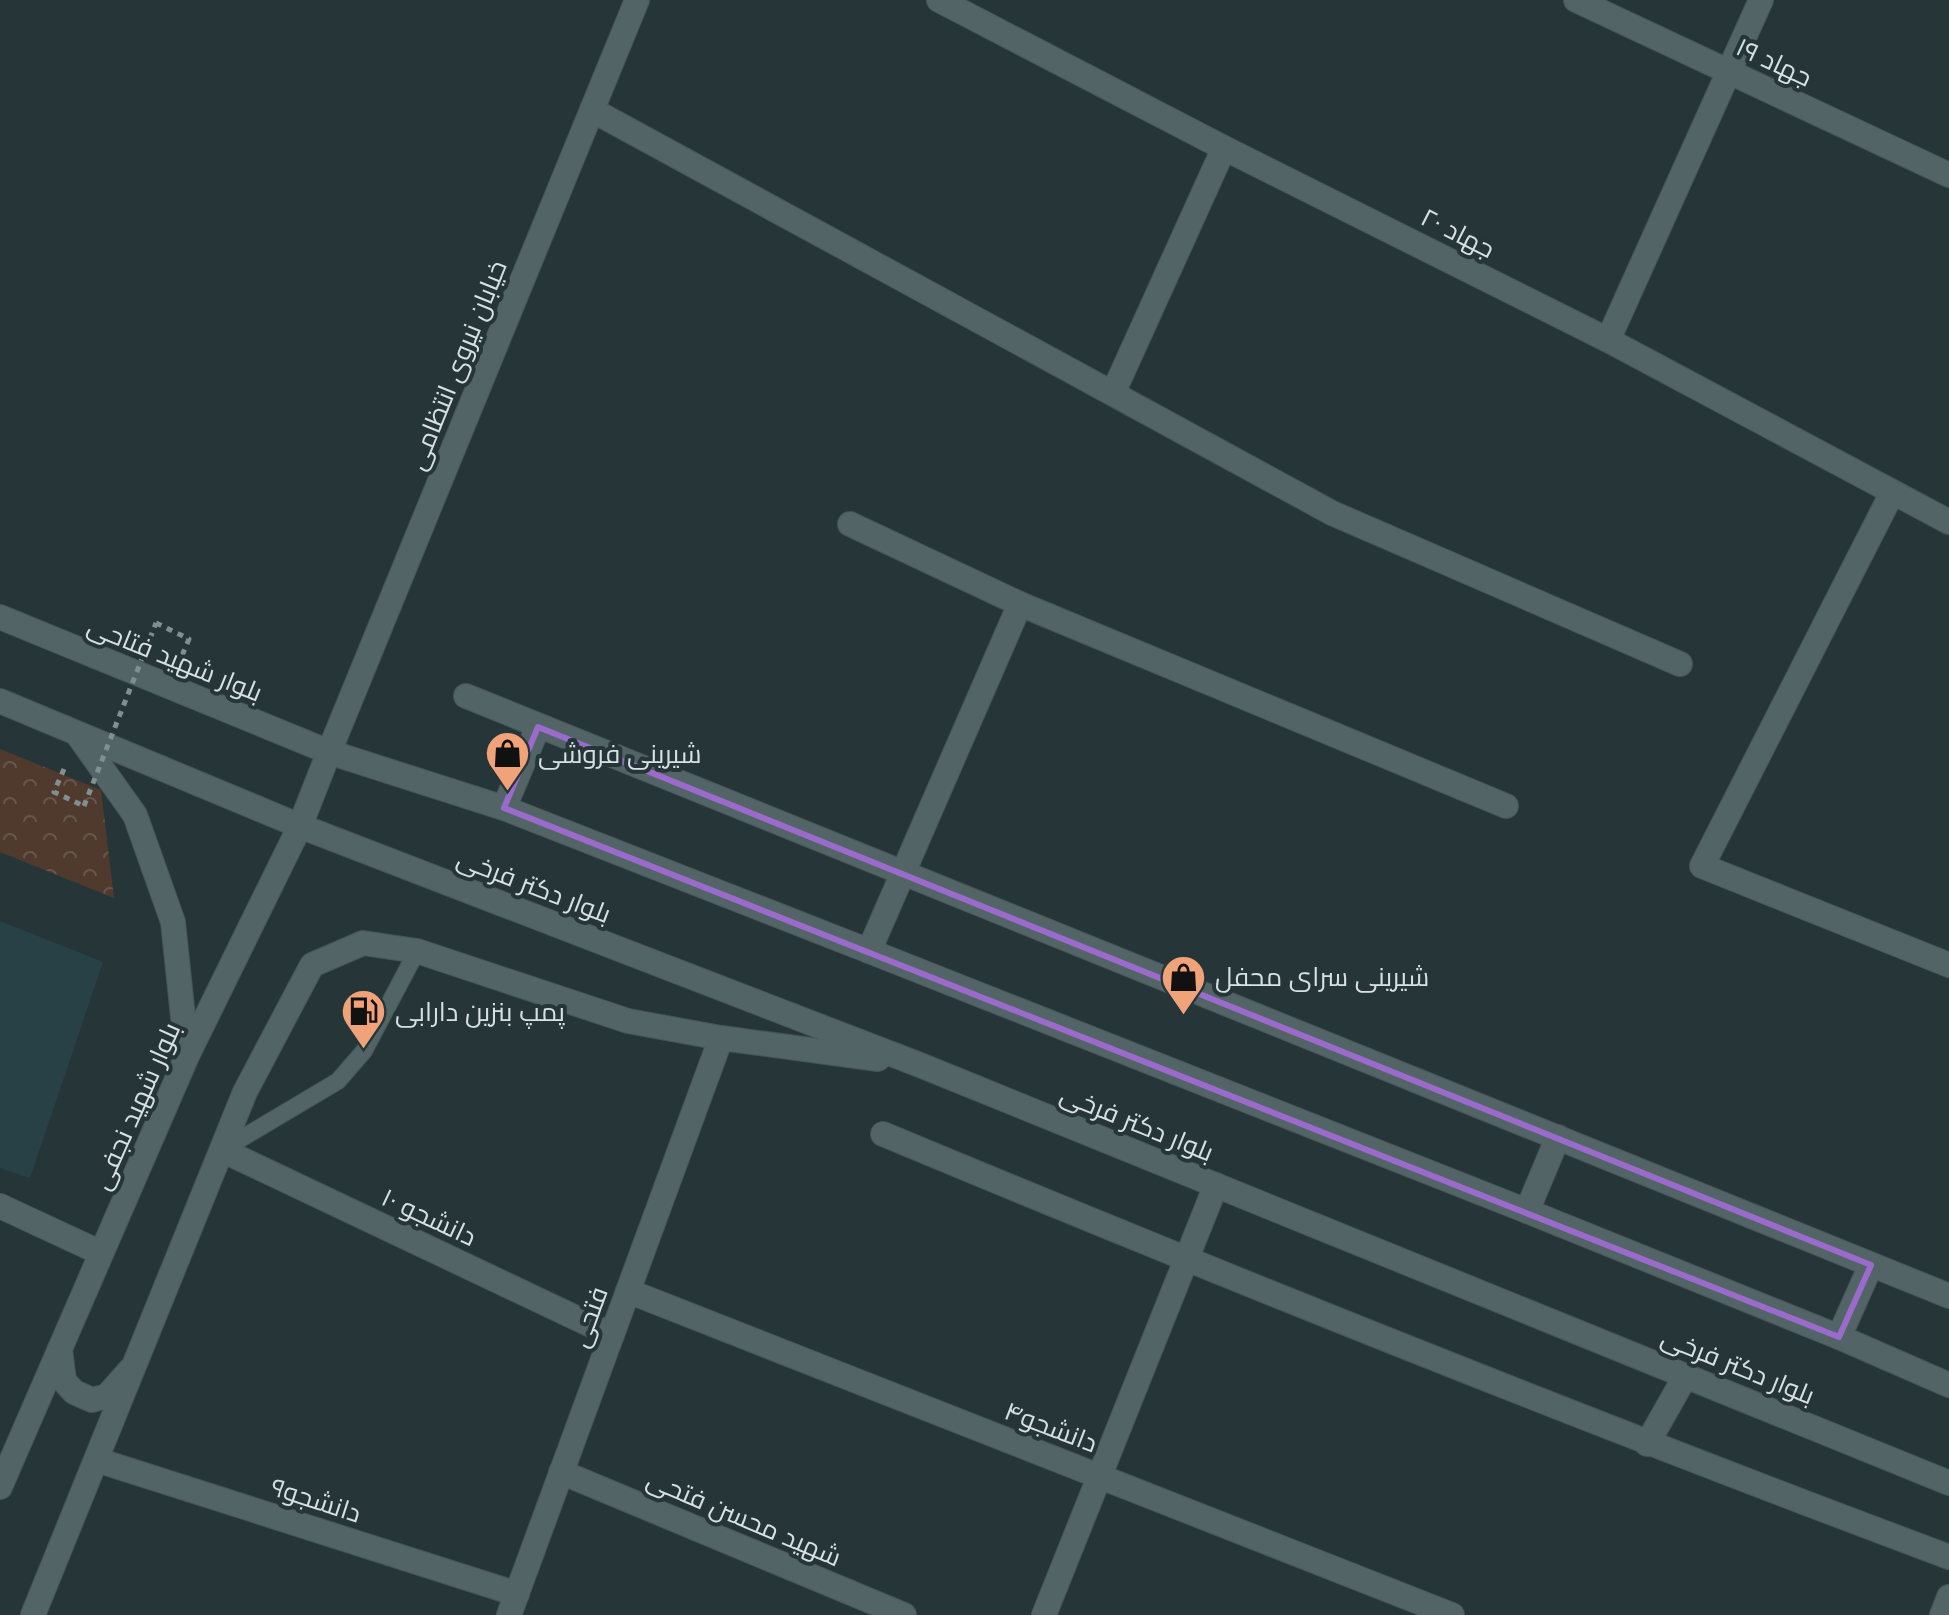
<svg xmlns="http://www.w3.org/2000/svg" width="1949" height="1615" font-family="'Nunito Sans',Cairo,sans-serif">
  <style>
    .built { fill: #284146 }
    .park { fill: url(#park-crowns) }
    .lines { fill: none; stroke-linecap: round; stroke-linejoin: round }
    .lane-casing { stroke: #465457; stroke-width: 18 }
    .street-casing { stroke: #465457; stroke-width: 26 }
    .secondary-casing { stroke: #465457; stroke-width: 26 }
    .path { stroke: #828f91; stroke-width: 5; stroke-dasharray: 6 6; stroke-linecap: butt }
    .lane { stroke: #536467; stroke-width: 16 }
    .street { stroke: #536467; stroke-width: 24 }
    .secondary { stroke: #536467; stroke-width: 24 }
    .path-bridge { stroke: #828f91; stroke-width: 5; stroke-dasharray: 6 6; stroke-linecap: butt }
    .marked { fill: none; stroke: #9b6bcc; stroke-width: 6; stroke-linejoin: round }
    .labels { text-anchor: middle; stroke-width: 8; stroke-linejoin: round; paint-order: stroke }
    .street-label { font-size: 26px; fill: #d7e1e3; stroke: #263538 }
    .poi-label { font-size: 26px; fill: #d7e1e3; stroke: #263538; text-anchor: start }
  </style>
  <defs>
    <pattern id="park-crowns" width="20" height="18" patternUnits="userSpaceOnUse" patternTransform="scale(2)"><rect width="20" height="18" fill="#503a2e"/><path d="M2 6a3 3 0 1 1 6 0M12 15a3 3 0 1 1 6 0" fill="none" stroke="#68564c"/></pattern>
  </defs>
  <rect width="100%" height="100%" fill="#263538"/>
  <polygon class="built" points="0,921 103,962 30,1178 0,1168"/>
  <polygon class="park" points="0,749 101,790 114,898 0,852"/>
  <g class="lines">
    <defs>
      <polyline id="lane" points="222,1150 338,1081 364,1051 417,951"/>
      <g id="street">
        <polyline points="939,0 1224,148 1608,340 1949,522"/>
        <polyline points="1576,0 1949,175"/>
        <polyline points="592,110 1332,513 1680,664"/>
        <polyline points="1608,340 1761,0"/>
        <polyline points="1113,393 1224,148"/>
        <polyline points="1892,493 1702,866 1949,965"/>
        <polyline points="850,524 1020,604 1506,806"/>
        <polyline points="466,696 1949,1296"/>
        <polyline points="329,752 637,0"/>
        <polyline points="504,808 538,727"/>
        <polyline points="869,951 1020,604"/>
        <path d="M 883,1134 C 1236,1281 1591,1423 1949,1557"/>
        <polyline points="222,1150 612,1335"/>
        <polyline points="0,1206 101,1253"/>
        <polyline points="1527,1211 1558,1137"/>
        <polyline points="628,1291 1452,1615"/>
        <polyline points="1839,1337 1871,1265"/>
        <polyline points="60,1349 64,1381 74,1392 92,1400 107,1396 130,1370"/>
        <polyline points="1647,1444 1686,1375"/>
        <polyline points="97,1460 517,1594"/>
        <polyline points="561,1472 904,1615"/>
        <polyline points="509,1615 721,1038"/>
        <polyline points="1044,1615 1216,1185"/>
        <polyline points="1942,1615 1949,1597"/>
      </g>
      <g id="secondary">
        <polyline points="0,617 329,752 504,808 869,951 1527,1211 1839,1337 1949,1385"/>
        <polyline points="0,701 300,826 920,1065 1949,1483"/>
        <polyline points="78,735 135,815 173,922 187,1055"/>
        <polyline points="0,1487 187,1056 300,826 329,752"/>
        <polyline points="33,1615 245,1092 312,965 363,943 417,951 628,1021 721,1038 878,1059"/>
      </g>
    </defs>
    <use href="#lane" class="lane-casing"/>
    <use href="#street" class="street-casing"/>
    <use href="#secondary" class="secondary-casing"/>
    <g class="path">
      <polyline points="156,623 189,639 180,660"/>
      <polyline points="64,769 54,792 84,806"/>
    </g>
    <use href="#lane" class="lane"/>
    <use href="#street" class="street"/>
    <use href="#secondary" class="secondary"/>
    <polyline class="path-bridge" points="84,806 156,623"/>
  </g>
  <path class="marked" d="M 538,727 L 1871,1265 L 1839,1337 L 504,808 Z"/>
  <defs>
    <symbol id="shop-pin" viewBox="-11 -11 22 30"><path d="M0 17L-7.5 6A9.5 9.5 0 1 1 7.5 6Z" fill="#f0a279" stroke="#263538"/><path d="M-5-2.5h2.3a2.7 3.5 0 0 1 5.4 0H5L5.5 6h-11ZM-1.5-2.5h3a1.5 2.3 0 0 0-3 0Z" fill="#111"/></symbol>
    <symbol id="fuel-pin" viewBox="-11 -11 22 30"><path d="M0 17L-7.5 6A9.5 9.5 0 1 1 7.5 6Z" fill="#f0a279" stroke="#263538"/><path d="M-5.5-6h7V0h2V4h1.3V-2.5L3-4.5l.8-.8L6-3V5H2.5V1h-1V6h-7ZM-4.2-4.7v3.2H.2V-4.7Z" fill="#111"/></symbol>
  </defs>
  <g fill-rule="evenodd">
    <use href="#shop-pin" x="482" y="728" width="51" height="69"/>
    <use href="#shop-pin" x="1158" y="952" width="51" height="69"/>
    <use href="#fuel-pin" x="338" y="986" width="51" height="69"/>
  </g>
  <g class="labels">
    <g class="street-label">
      <text transform="translate(1774 62) rotate(25)" y="9">جهاد ۱۹</text>
      <text transform="translate(1458 233) rotate(27)" y="9">جهاد ۲۰</text>
      <text transform="translate(457 365) rotate(-68)" y="9">خیابان نیروی انتظامی</text>
      <text transform="translate(175 659) rotate(22)" y="9">بلوار شهید فتاحی</text>
      <text transform="translate(534 886) rotate(21)" y="9">بلوار دکتر فرخی</text>
      <text transform="translate(136 1106) rotate(-66)" y="9">بلوار شهید نجفی</text>
      <text transform="translate(1137 1123) rotate(22)" y="9">بلوار دکتر فرخی</text>
      <text transform="translate(429 1217) rotate(25)" y="9">دانشجو ۱۰</text>
      <text transform="translate(589 1317) rotate(-70)" y="9">فتحی</text>
      <text transform="translate(1738 1366) rotate(22)" y="9">بلوار دکتر فرخی</text>
      <text transform="translate(1051 1427) rotate(21)" y="9">دانشجو۴</text>
      <text transform="translate(316 1500) rotate(18)" y="9">دانشجو۹</text>
      <text transform="translate(744 1518) rotate(23)" y="9">شهید محسن فتحی</text>
    </g>
    <g class="poi-label">
      <text x="538" y="763">شیرینی فروشی</text>
      <text x="1215" y="986">شیرینی سرای محفل</text>
      <text x="395" y="1021">پمپ بنزین دارابى</text>
    </g>
  </g>
</svg>
